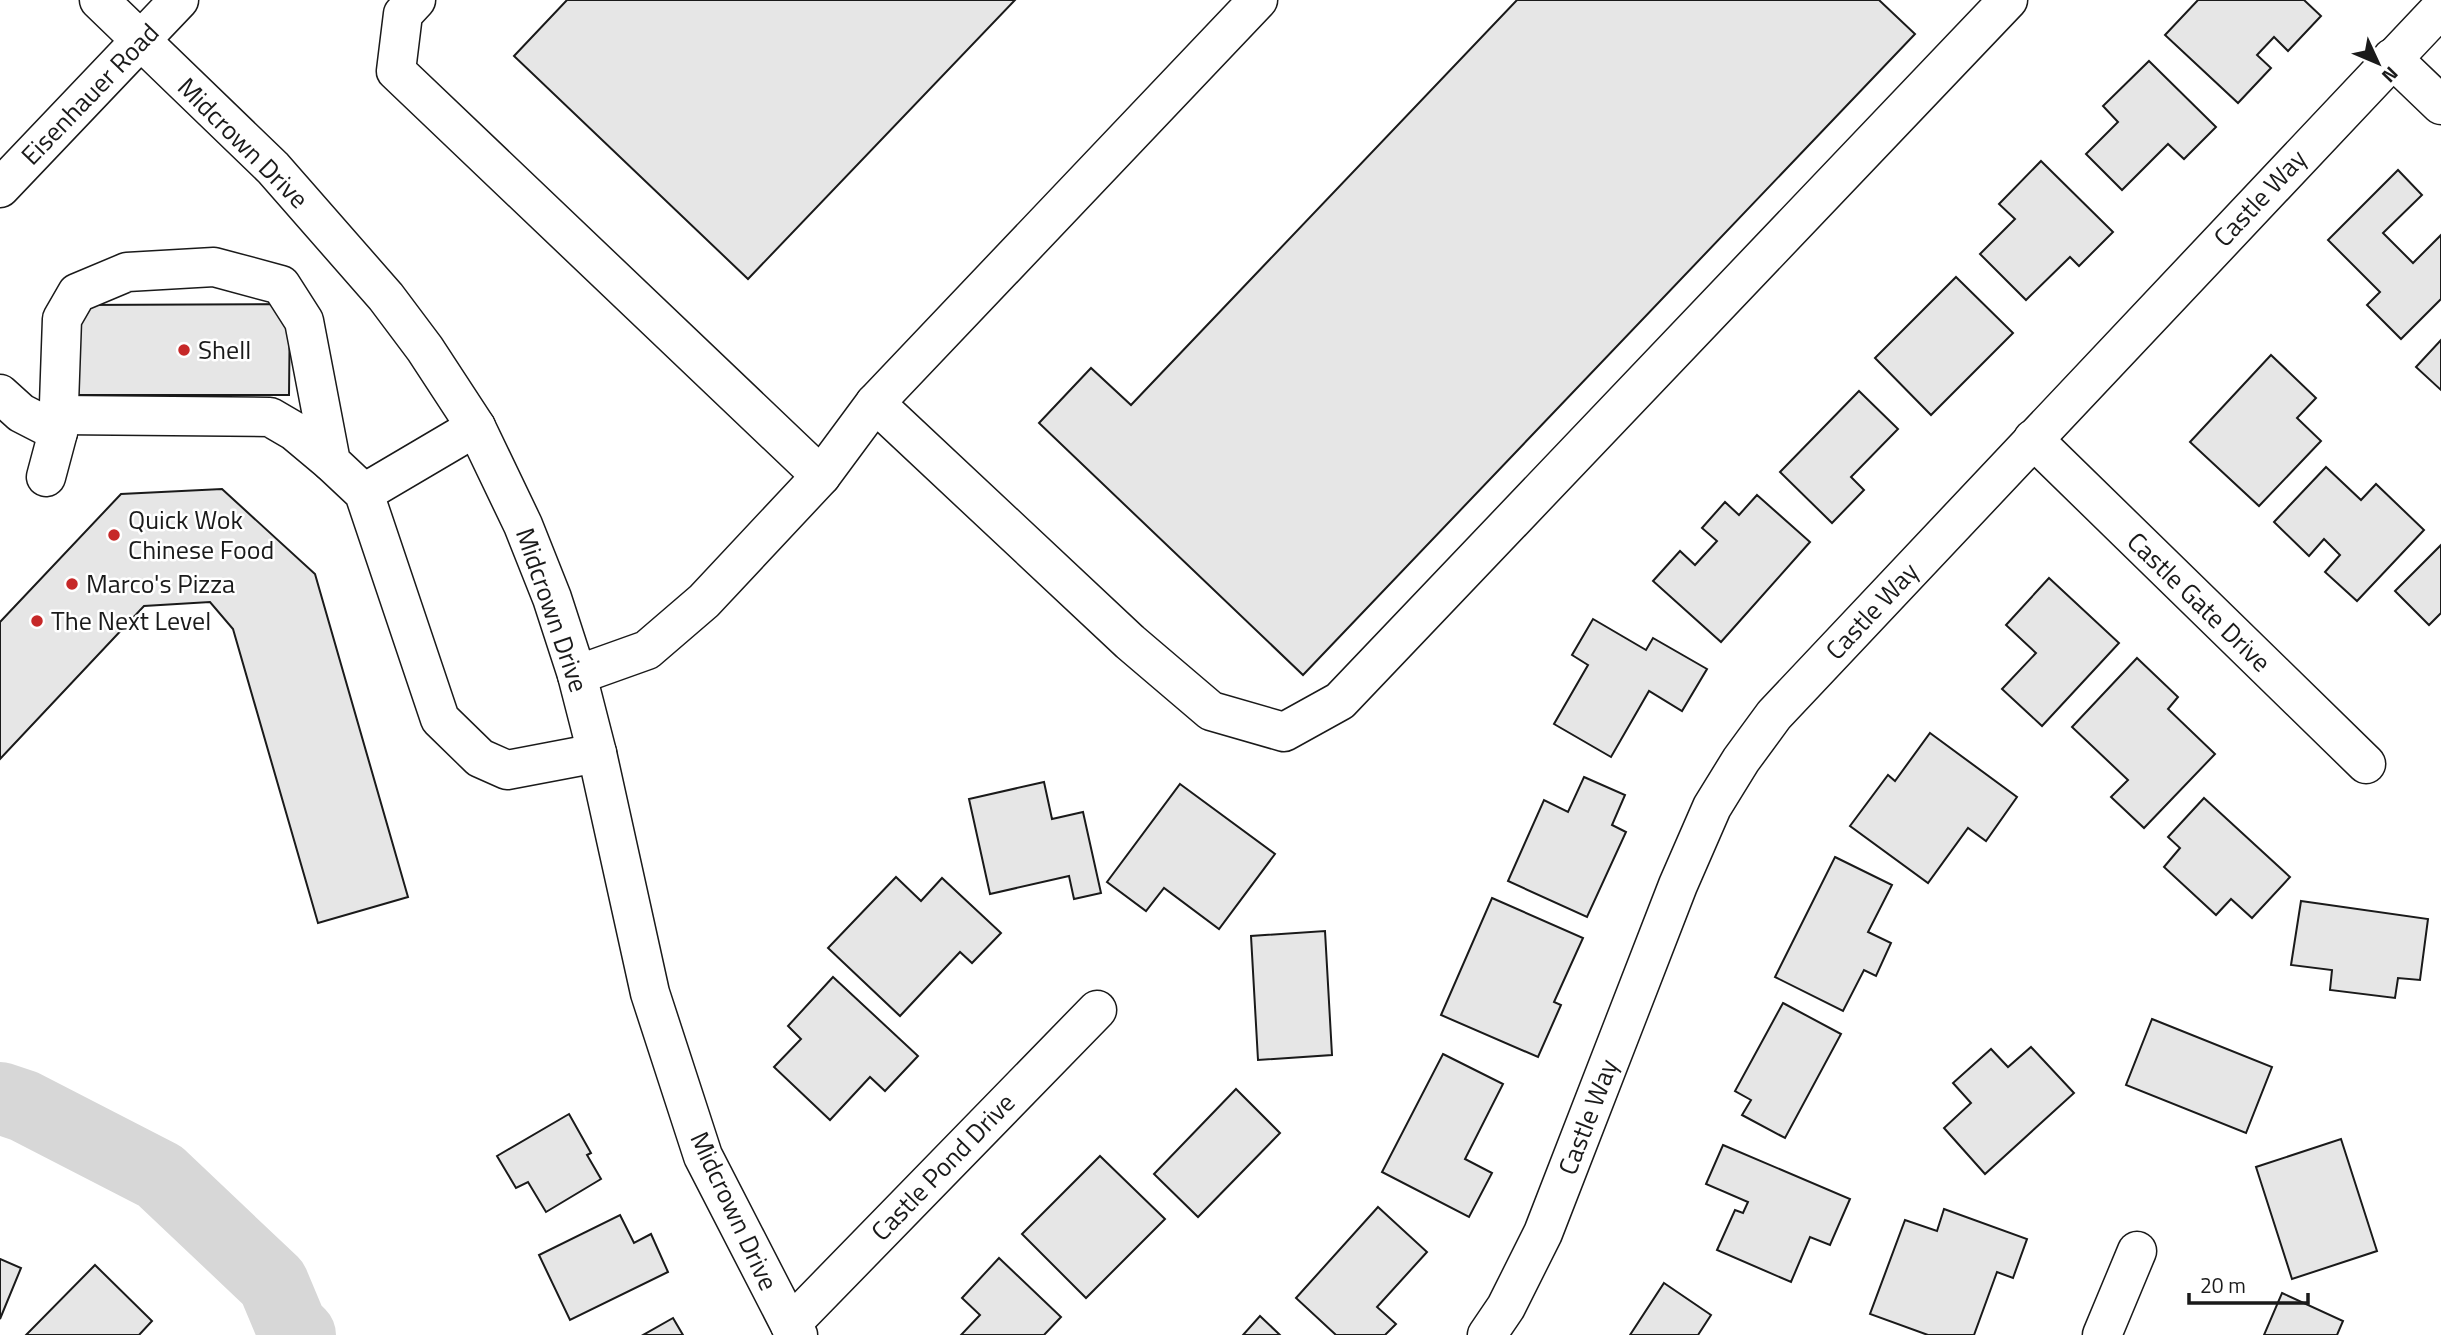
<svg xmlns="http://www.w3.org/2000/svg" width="2441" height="1335" font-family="'Titillium Web',sans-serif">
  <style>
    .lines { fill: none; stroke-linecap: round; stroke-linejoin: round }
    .river { stroke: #d7d7d7; stroke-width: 72 }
    .building { fill: #e6e6e6; stroke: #1a1a1a; stroke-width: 2 }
    .minor-casing { stroke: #1a1a1a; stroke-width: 41 }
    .major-casing { stroke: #1a1a1a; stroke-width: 41 }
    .minor { stroke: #fff; stroke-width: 38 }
    .major { stroke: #fff; stroke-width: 38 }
    .poi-dot { fill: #c62828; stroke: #fff; stroke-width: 2.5 }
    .labels { text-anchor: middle; stroke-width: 5; stroke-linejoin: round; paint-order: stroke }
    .street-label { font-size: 26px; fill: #1a1a1a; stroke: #fff }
    .poi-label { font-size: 26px; fill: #1a1a1a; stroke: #fff; text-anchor: start }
  </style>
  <rect width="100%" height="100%" fill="#fff"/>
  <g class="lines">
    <polyline class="river" points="0,1098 24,1106 160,1176 273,1283 291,1326 300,1335"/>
  </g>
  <g class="building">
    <polygon points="567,0 1015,0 748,279 514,56"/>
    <polygon points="1517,0 1879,0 1915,34 1303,675 1039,423 1091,368 1131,405"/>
    <polygon points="2198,0 2304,0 2321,16 2288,51 2274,37 2257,55 2271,68 2238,103 2165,35"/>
    <polygon points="2149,61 2216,127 2184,159 2168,144 2122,190 2086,154 2118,122 2103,106"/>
    <polygon points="2041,161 2113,232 2079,266 2070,257 2026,300 1980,254 2015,219 1999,204"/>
    <polygon points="2398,170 2422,195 2383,233 2413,263 2441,235 2441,299 2401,339 2367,305 2380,292 2328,240"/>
    <polygon points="1956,277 2013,333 1931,415 1875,358"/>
    <polygon points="290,304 289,395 77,395 78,305"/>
    <polygon points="2441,340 2441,390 2416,367"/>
    <polygon points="2271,355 2316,398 2297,418 2321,441 2259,506 2190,442"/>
    <polygon points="1859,391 1898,429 1851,477 1864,490 1832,523 1780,472"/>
    <polygon points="2326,467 2361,500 2376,484 2424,530 2357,601 2325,572 2340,555 2324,539 2309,556 2274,522"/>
    <polygon points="222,489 315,574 408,897 318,923 233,629 210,602 144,606 0,759 0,622 121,494"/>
    <polygon points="1757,495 1810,542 1721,642 1653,581 1680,551 1695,565 1717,541 1702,528 1725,502 1739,515"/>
    <polygon points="2441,545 2441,613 2429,625 2395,591"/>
    <polygon points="2049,578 2119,643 2042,726 2002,689 2036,653 2006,625"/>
    <polygon points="1593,619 1646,650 1653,638 1707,669 1682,711 1649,691 1611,757 1554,724 1588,665 1572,655"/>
    <polygon points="2137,658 2178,697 2168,709 2215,754 2144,828 2111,797 2128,780 2072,727"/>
    <polygon points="1930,733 2017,797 1986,841 1968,828 1928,883 1850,826 1888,775 1895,781"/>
    <polygon points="1584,777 1625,795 1612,825 1626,832 1587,917 1508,881 1544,800 1568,812"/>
    <polygon points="1044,782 1052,819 1083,812 1101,893 1074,899 1069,876 990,894 969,799"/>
    <polygon points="1180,784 1275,854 1219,929 1164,888 1146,911 1107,882"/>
    <polygon points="2204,798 2290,877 2252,918 2231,899 2216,915 2164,867 2180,848 2168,837"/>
    <polygon points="1835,857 1892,885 1868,932 1891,943 1876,976 1864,970 1843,1011 1775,977"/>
    <polygon points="896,877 921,901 942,878 1001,933 972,963 960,952 900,1016 828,948"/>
    <polygon points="1492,898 1583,938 1554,1002 1561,1005 1538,1057 1441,1015"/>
    <polygon points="2301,901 2428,919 2420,980 2398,978 2395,998 2330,990 2332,970 2291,965"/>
    <polygon points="1325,931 1332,1055 1258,1060 1251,936"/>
    <polygon points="833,977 918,1056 885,1091 870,1077 830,1120 774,1067 801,1039 788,1026"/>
    <polygon points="1783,1003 1841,1034 1785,1138 1742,1115 1751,1100 1735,1091"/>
    <polygon points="2152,1019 2272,1067 2246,1133 2126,1085"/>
    <polygon points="2031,1047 2074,1093 1985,1174 1944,1128 1971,1103 1953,1083 1991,1049 2008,1067"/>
    <polygon points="1443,1054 1503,1084 1465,1159 1492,1173 1469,1217 1382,1172"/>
    <polygon points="1236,1089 1280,1133 1198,1217 1154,1174"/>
    <polygon points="569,1114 591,1153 587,1155 601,1179 546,1212 528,1182 516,1188 497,1156"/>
    <polygon points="2341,1139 2377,1251 2292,1279 2256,1167"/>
    <polygon points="1723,1145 1850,1199 1830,1245 1810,1237 1791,1282 1717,1250 1735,1210 1743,1213 1748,1202 1706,1184"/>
    <polygon points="1100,1156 1165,1219 1086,1298 1022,1234"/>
    <polygon points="1378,1207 1427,1252 1377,1307 1396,1324 1385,1335 1336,1335 1296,1298"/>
    <polygon points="1944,1209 2027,1239 2013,1278 1997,1272 1974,1335 1928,1335 1870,1314 1905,1220 1937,1231"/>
    <polygon points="620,1215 634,1243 651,1234 668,1272 570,1320 539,1255"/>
    <polygon points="999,1258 1061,1317 1044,1335 961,1335 980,1315 962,1298"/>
    <polygon points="0,1259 21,1268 0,1319"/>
    <polygon points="95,1265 152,1321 139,1335 26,1335"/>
    <polygon points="1664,1283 1711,1315 1698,1335 1630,1335"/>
    <polygon points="2282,1293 2343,1321 2337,1335 2264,1335"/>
    <polygon points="1260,1316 1280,1335 1243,1335"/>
    <polygon points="673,1318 683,1335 643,1335"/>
  </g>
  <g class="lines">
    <defs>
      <g id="minor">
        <polyline points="99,0 273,168 386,297 425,349 476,427 523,525 552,598 577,675 597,753 650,993 703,1156 790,1325 798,1335"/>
        <polyline points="416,0 403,14 396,71 821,476"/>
        <polyline points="2392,58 2441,105"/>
        <polyline points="0,394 21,413 58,432 46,477"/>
        <polyline points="875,403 1130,642 1211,711 1284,732 1340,701 2008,0"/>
        <polyline points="59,415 270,417 294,431 331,462"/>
        <polyline points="58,432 62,319 77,293 127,272 214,267 281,285 304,321 331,462 364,493 440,719 480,758 507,770 597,753"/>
        <polyline points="2033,439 2366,764"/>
        <polyline points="364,493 476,427"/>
        <polyline points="577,675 647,650 704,601 821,476 875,403 1258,0"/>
        <polyline points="790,1325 1097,1010"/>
        <polyline points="1487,1335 1506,1307 1543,1233 1678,885 1712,807 1741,760 1774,715 2441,8"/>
        <polyline points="2102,1335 2137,1251"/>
      </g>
      <polyline id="major" points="0,188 179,0"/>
    </defs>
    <use href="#minor" class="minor-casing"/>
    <use href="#major" class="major-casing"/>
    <use href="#minor" class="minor"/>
    <use href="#major" class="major"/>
  </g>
  <g class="poi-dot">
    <circle cx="184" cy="350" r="7"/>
    <circle cx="114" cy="535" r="7"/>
    <circle cx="72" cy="584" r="7"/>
    <circle cx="37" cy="621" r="7"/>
  </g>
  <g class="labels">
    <g class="street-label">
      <text transform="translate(90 94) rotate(-46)" y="9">Eisenhauer Road</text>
      <text transform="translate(243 143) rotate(45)" y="9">Midcrown Drive</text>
      <text transform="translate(2260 198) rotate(-47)" y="9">Castle Way</text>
      <text transform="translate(2199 602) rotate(44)" y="9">Castle Gate Drive</text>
      <text transform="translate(552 610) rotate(71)" y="9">Midcrown Drive</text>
      <text transform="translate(1872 611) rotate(-47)" y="9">Castle Way</text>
      <text transform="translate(1588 1117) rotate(-69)" y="9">Castle Way</text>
      <text transform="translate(943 1167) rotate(-46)" y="9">Castle Pond Drive</text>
      <text transform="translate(734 1211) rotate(65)" y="9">Midcrown Drive</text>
    </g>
    <g class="poi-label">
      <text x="198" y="359">Shell</text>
      <text x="128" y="529">Quick Wok<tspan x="128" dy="30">Chinese Food</tspan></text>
      <text x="86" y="593">Marco's Pizza</text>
      <text x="51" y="630">The Next Level</text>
    </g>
  </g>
  <g transform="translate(2378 63) rotate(134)" stroke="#ffffff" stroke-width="5" paint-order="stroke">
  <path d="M0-5L12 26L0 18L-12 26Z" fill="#1a1a1a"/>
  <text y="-10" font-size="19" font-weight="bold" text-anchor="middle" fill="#1a1a1a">N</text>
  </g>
  <path d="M2189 1293v10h119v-10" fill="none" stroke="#1a1a1a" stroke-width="3.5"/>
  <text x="2200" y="1293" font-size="21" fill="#1a1a1a" stroke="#ffffff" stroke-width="5" paint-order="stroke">20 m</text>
</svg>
